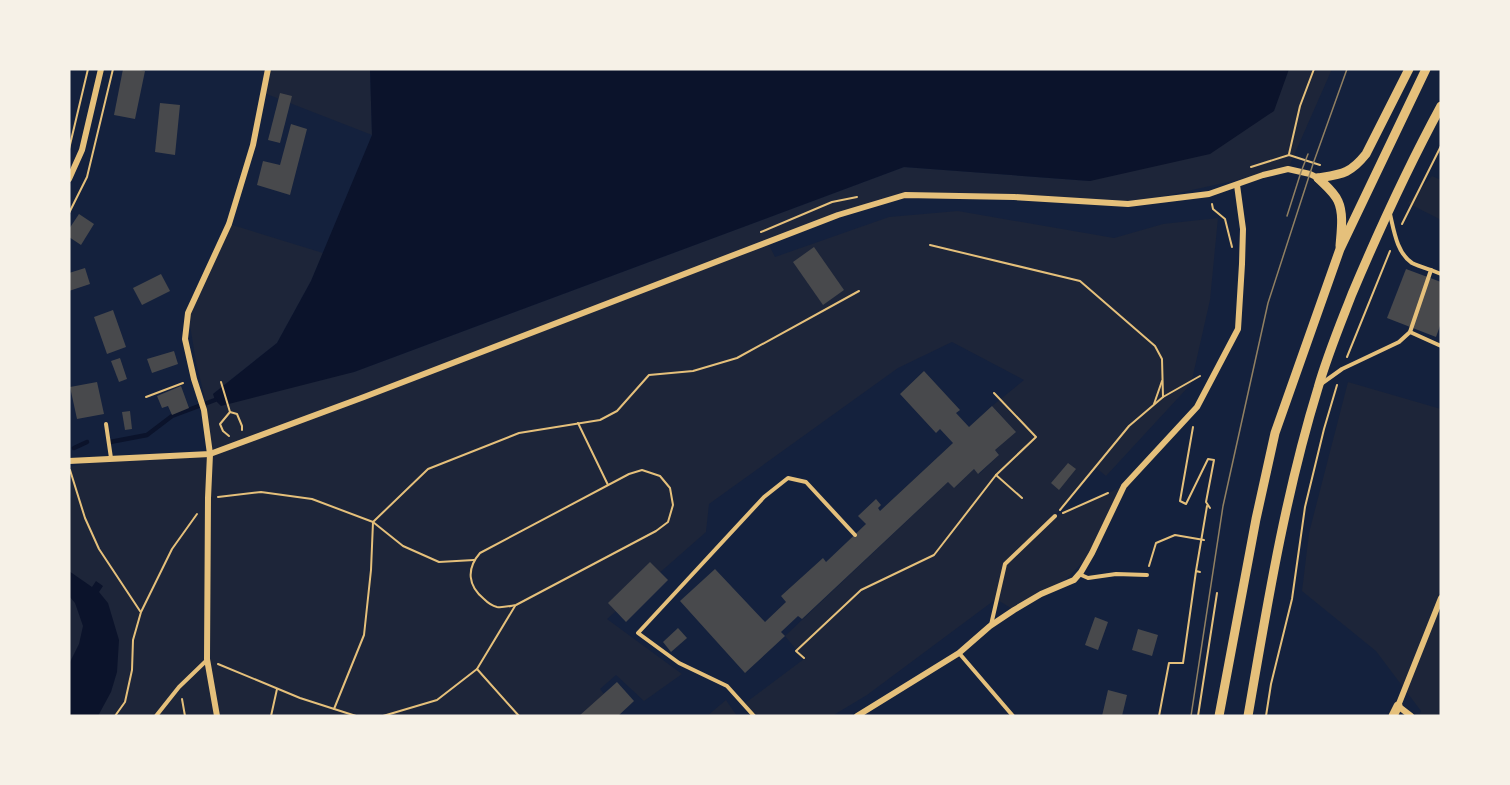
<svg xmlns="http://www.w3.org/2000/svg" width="1510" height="785" font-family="'Fira Sans Condensed',sans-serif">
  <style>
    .green { fill: #1d2539 }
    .water { fill: #0b132b }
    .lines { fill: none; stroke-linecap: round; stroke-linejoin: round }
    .stream { stroke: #0b132b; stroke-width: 4.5 }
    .building { fill: #48494c }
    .path { stroke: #e5c07b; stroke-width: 2 }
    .service { stroke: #e5c07b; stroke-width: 4 }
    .minor { stroke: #e5c07b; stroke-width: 6 }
    .tertiary { stroke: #e5c07b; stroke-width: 9 }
    .tram { stroke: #918062; stroke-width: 1.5 }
  </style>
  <rect width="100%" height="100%" fill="#14213d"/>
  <g class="green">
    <polygon points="268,69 370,69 372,135 264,93"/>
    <polygon points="1289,69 1332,69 1288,169 1128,204 905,195 838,215 456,362 769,245 775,257 889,217 958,211 1114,238 1163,224 1218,218 1210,300 1191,384 1106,476 1095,467 1056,515 1124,486 1092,553 1060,585 1014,610 996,599 867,695 832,716 754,716 744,704 804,659 785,636 948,482 954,488 974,469 979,474 999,455 995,450 1015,432 997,411 992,406 1024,380 952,342 898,368 709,504 706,532 607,619 682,674 644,701 616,675 600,689 621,716 69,716 69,467 104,459 209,453 206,403 196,362 188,313 229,224 323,253 311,281 277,343 213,394 354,372 904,167 1090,181 1273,111"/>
    <polygon points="1432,176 1441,180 1441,220 1408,203"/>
    <polygon points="1348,382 1441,409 1441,716 1419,716 1421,711 1376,651 1302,591 1309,533"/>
    <polygon points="726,700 737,716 707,716"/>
  </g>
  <g class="water">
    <polygon points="370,69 1289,69 1274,111 1210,154 1090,181 904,167 354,372 221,406 215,400 213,394 277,343 311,281 372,135"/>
    <polygon points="69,571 92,587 96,581 103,586 99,592 108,603 119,640 117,672 111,692 98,716 69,716 69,664 79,644 83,626 75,603 69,596"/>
  </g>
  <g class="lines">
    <g class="stream">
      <polyline points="110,442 147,435 172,416 215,400"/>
      <polyline points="74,448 87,442"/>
    </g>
  </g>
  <g class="building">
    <polygon points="123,69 135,69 145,71 135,119 114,115"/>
    <polygon points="280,93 292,96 280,143 268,140"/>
    <polygon points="160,103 180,105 175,155 155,152"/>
    <polygon points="291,124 307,129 290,195 257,185 263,161 280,165"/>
    <polygon points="79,214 94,224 81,245 69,237 69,229"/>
    <polygon points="814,247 844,290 823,305 793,262"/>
    <polygon points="85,268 90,284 69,291 69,273"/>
    <polygon points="1406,269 1441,282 1441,323 1436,337 1387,318"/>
    <polygon points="161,274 170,291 142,305 133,288"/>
    <polygon points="113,310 126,347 107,354 94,317"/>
    <polygon points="174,351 178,364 152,373 147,359"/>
    <polygon points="120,358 127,379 119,382 111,361"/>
    <polygon points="924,371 960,410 956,413 969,427 992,406 1016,432 995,450 999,455 978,474 974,469 954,488 948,482 802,619 798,616 781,632 785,636 745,673 680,601 715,569 765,622 786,602 781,596 823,558 826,562 866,524 858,516 876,499 881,505 878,508 880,511 953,443 940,429 936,433 900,394"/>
    <polygon points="97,382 104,414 77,419 70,387"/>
    <polygon points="181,386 189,408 172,415 168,406 162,408 157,396"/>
    <polygon points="130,411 132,429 125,430 122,412"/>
    <polygon points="1068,463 1076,469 1059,490 1051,483"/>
    <polygon points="650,562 668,580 626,622 608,603"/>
    <polygon points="1095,617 1108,622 1098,650 1085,645"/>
    <polygon points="678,628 687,638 671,652 663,642"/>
    <polygon points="1138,629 1158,635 1152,656 1132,650"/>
    <polygon points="617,682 634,701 618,716 579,716"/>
    <polygon points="1108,690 1127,695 1122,716 1102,716"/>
  </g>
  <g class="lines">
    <g class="path">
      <polyline points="69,149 88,69"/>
      <polyline points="1289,154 1300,106 1314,69"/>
      <polyline points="1251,167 1289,155 1320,165"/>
      <polyline points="1212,204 1213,209 1225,219 1232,247"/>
      <polyline points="69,213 87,177 113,69"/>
      <polyline points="1402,224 1441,146"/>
      <polyline points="761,232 832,202 857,197"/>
      <polyline points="930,245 1080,281 1155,346 1162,359 1163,397"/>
      <polyline points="1347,357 1390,251"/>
      <polyline points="221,382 230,412 220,424 223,431 229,436"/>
      <polyline points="146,397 183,383"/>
      <polyline points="1154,404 1162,381"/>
      <polyline points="230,412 237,414 242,426 242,430"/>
      <polyline points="578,423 608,485"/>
      <polyline points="1193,427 1180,501 1186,504 1208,459 1214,460 1206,502 1210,508"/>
      <polyline points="70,470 85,518 99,549 140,611"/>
      <path d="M 642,470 L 660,476 L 670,488 L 673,505 L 668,522 L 656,531 L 516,605 C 510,606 502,608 497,607 C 493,606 487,602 484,599 C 468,586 466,569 480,553 L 629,474 Z"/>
      <polyline points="996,475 1022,498"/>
      <polyline points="218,497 261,492 312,499 373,522 403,546 439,562 474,560"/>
      <polyline points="1060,510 1129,426 1163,397 1200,376"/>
      <polyline points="1063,513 1108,493"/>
      <polyline points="1149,566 1156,543 1175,535 1204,540"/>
      <polyline points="1196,571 1207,506"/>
      <polyline points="804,658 796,651 861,590 934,555 996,475 1036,437 994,393"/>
      <polyline points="218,664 300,698 356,716"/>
      <polyline points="477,669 519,716"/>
      <polyline points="182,699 185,716"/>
      <polyline points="334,709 364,635 371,570 373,522 428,469 519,433 600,420 617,411 649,375 693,371 737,358 859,291"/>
      <polyline points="115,716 125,702 132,670 133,640 141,612 172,549 197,514"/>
      <polyline points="271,716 277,689"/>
      <polyline points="383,716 437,700 477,669 515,606"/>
      <polyline points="1159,716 1169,663 1183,663 1196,571 1200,572"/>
      <polyline points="1198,716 1217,593"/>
      <polyline points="1266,716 1271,684 1292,599 1305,507 1324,429 1337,385"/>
    </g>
    <g class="service">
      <polyline points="1431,270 1441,274"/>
      <polyline points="1410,332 1441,346"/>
      <path d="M 1321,384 L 1342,369 L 1399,342 L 1410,332 L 1431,270 C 1425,268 1418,266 1412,263 C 1397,253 1394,231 1390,214"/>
      <polyline points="106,424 111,458"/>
      <polyline points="1079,574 1088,578 1116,574 1147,575"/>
      <polyline points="991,625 1005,564 1055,516"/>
      <polyline points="959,653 1013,716"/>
      <polyline points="156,716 179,687 207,660"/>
      <polyline points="754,716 727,686 679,663 638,633 764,497 788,478 806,482 855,535"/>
    </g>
    <g class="minor">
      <polyline points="69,179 82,150 101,69"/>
      <polyline points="69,461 210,454 364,397 838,215 905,195 1014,197 1128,204 1209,194 1263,175 1288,169 1310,174 1318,178"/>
      <polyline points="217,716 207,659 208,498 210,454 204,410 194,379 185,339 188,313 229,224 253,145 268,69"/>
      <polyline points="857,716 959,653 990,626 1014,610 1041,594 1074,580 1081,572 1092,553 1124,486 1197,407 1238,329 1242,264 1243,229 1237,185"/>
      <polyline points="1411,716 1398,706 1441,598"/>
    </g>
    <g class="tertiary">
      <path d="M 1318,178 C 1342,174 1350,174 1366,154 L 1409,69"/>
      <path d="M 1318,178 C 1325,185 1334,192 1338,201 C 1344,214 1341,232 1340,246"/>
      <polyline points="1219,716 1256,519 1275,433 1340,249 1426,69"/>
      <path d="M 1248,716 C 1267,606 1285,495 1318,388 C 1327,356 1340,325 1352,294 C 1379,230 1408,167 1441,106"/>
      <polyline points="1393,716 1398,706"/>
    </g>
    <g class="tram">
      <polyline points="1287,216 1301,172 1308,154"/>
      <polyline points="1191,716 1223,506 1268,303 1313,164 1347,69"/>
    </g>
  </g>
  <rect width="1510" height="785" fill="none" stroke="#f6f1e7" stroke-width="141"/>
</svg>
